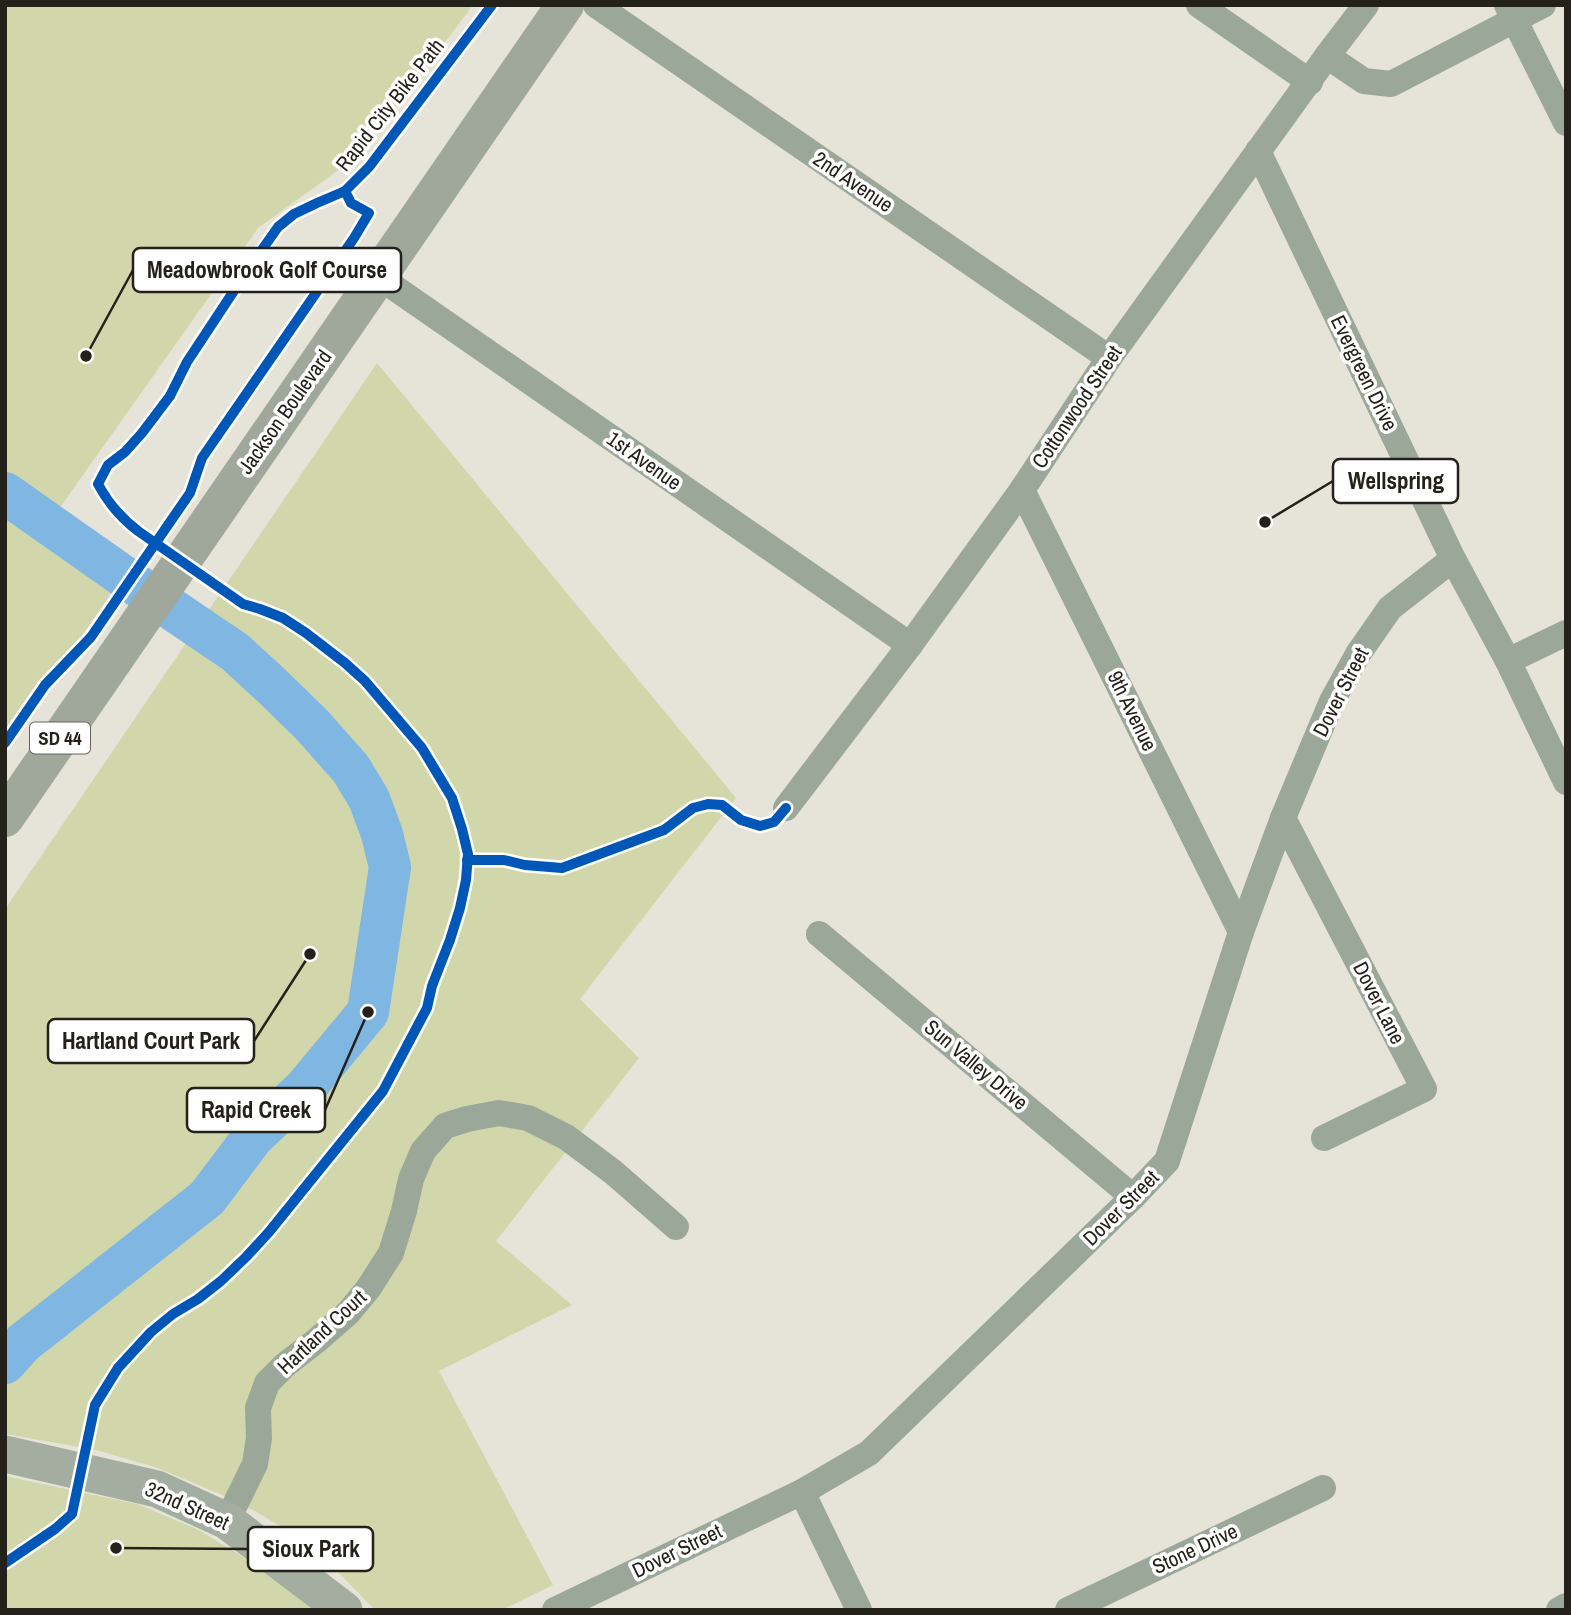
<svg xmlns="http://www.w3.org/2000/svg" width="1571" height="1615" font-family="'Archivo Narrow',sans-serif">
  <style>
    .green { fill: #d1d7ab }
    .water { fill: #80b7e2 }
    .lines { fill: none; stroke-linecap: round; stroke-linejoin: round }
    .river { stroke: #80b7e2; stroke-width: 42 }
    .street { stroke: #9ba899; stroke-width: 26 }
    .secondary { stroke: #a3aea0; stroke-width: 37 }
    .primary { stroke: #a0a89c; stroke-width: 38 }
    .cycleway-casing { stroke: #fff; stroke-width: 15 }
    .cycleway { stroke: #0057b8; stroke-width: 10 }
    .labels { text-anchor: middle; stroke-width: 7; stroke-linejoin: round; paint-order: stroke }
    .shield { fill: #fff; stroke: #65645e; stroke-width: 2 }
    .shield-label { font-size: 19px; font-weight: bold; fill: #232119 }
    .street-label { font-size: 21px; fill: #232119; stroke: #fff }
    .leader { fill: none; stroke: #232119; stroke-width: 2.5 }
    .callout-dot { fill: #232119; stroke: #fff; stroke-width: 2.5 }
    .callout { fill: #fff; stroke: #232119; stroke-width: 2.5 }
    .callout-label { font-size: 23px; text-anchor: middle; font-weight: bold; fill: #232119 }
  </style>
  <rect width="100%" height="100%" fill="#e6e4d8"/>
  <g class="green">
    <polygon points="5,5 473,5 362,153 258,228 49,523 123,576 69,655 46,674 5,731"/>
    <polygon points="377,363 736,798 580,999 639,1058 496,1241 572,1305 439,1371 553,1585 502,1610 375,1610 333,1567 298,1537 253,1510 220,1494 155,1467 96,1450 5,1434 5,909"/>
    <polygon points="5,1476 137,1504 199,1530 256,1565 313,1610 5,1610"/>
  </g>
  <polygon class="water" points="5,479 126,558 108,583 31,535 5,516"/>
  <g class="lines">
    <polyline class="river" points="5,493 123,576 235,652 271,685 312,725 351,769 369,799 382,834 390,867 368,1012 305,1088 253,1137 207,1198 23,1343 5,1363"/>
    <g class="street">
      <polyline points="596,5 1109,358"/>
      <polyline points="1199,5 1310,82"/>
      <polyline points="1507,5 1566,123"/>
      <polyline points="1327,56 1364,81 1391,84 1543,5"/>
      <polyline points="1258,151 1453,559 1508,661 1566,782"/>
      <polyline points="379,277 910,645"/>
      <polyline points="1022,490 1241,932"/>
      <polyline points="1508,661 1566,633"/>
      <polyline points="786,808 910,645 1022,490 1109,358 1327,56 1366,5"/>
      <polyline points="1283,818 1424,1089 1324,1138"/>
      <polyline points="819,934 1133,1197"/>
      <polyline points="802,1492 859,1610"/>
      <polyline points="227,1521 255,1464 259,1438 258,1408 267,1383 285,1365 316,1341 348,1313 368,1289 391,1253 404,1211 411,1179 423,1151 445,1126 467,1119 499,1113 528,1118 566,1137 613,1172 676,1227"/>
      <polyline points="555,1610 802,1492 869,1453 1133,1197 1167,1161 1241,932 1283,818 1332,701 1358,654 1390,608 1453,559"/>
      <polyline points="1068,1610 1323,1488"/>
      <polyline points="1559,1610 1566,1606"/>
    </g>
    <polyline class="secondary" points="5,1454 157,1489 227,1521 344,1610"/>
    <polyline class="primary" points="5,818 565,5"/>
    <defs>
      <g id="cycleway">
        <polyline points="5,743 45,685 91,637 190,493 202,458 354,238 369,213 351,203 345,191"/>
        <polyline points="467,860 504,860 525,865 562,868 664,830 693,808 708,804 722,805 741,820 760,826 774,822 786,808"/>
        <path d="M 5,1563 L 55,1529 L 72,1514 L 95,1405 L 118,1368 L 151,1332 L 173,1314 L 198,1299 L 221,1281 L 246,1257 L 269,1232 L 383,1091 L 427,1008 L 432,986 L 450,940 L 460,908 L 466,880 L 468,854 L 462,829 L 452,798 L 422,748 L 365,681 L 345,663 L 306,633 L 283,618 L 260,609 L 243,604 L 138,531 C 121,518 108,503 98,484 L 108,465 L 125,452 L 142,433 L 170,396 L 187,362 L 245,274 L 278,227 L 294,214 L 317,203 L 345,191 L 369,167 L 492,5"/>
      </g>
    </defs>
    <use href="#cycleway" class="cycleway-casing"/>
    <use href="#cycleway" class="cycleway"/>
  </g>
  <g class="labels">
    <rect class="shield" x="30" y="722.5" width="60" height="31" rx="5"/>
    <g class="shield-label">
      <text x="60" y="745">SD 44</text>
    </g>
    <g class="street-label">
      <text transform="translate(390 105) rotate(-52)" y="7">Rapid City Bike Path</text>
      <text transform="translate(853 182) rotate(34)" y="7">2nd Avenue</text>
      <text transform="translate(1364 373) rotate(64)" y="7">Evergreen Drive</text>
      <text transform="translate(1077 407) rotate(-56)" y="7">Cottonwood Street</text>
      <text transform="translate(285 412) rotate(-55)" y="7">Jackson Boulevard</text>
      <text transform="translate(644 461) rotate(35)" y="7">1st Avenue</text>
      <text transform="translate(1341 692) rotate(-63)" y="7">Dover Street</text>
      <text transform="translate(1132 711) rotate(64)" y="7">9th Avenue</text>
      <text transform="translate(1379 1003) rotate(63)" y="7">Dover Lane</text>
      <text transform="translate(976 1065) rotate(40)" y="7">Sun Valley Drive</text>
      <text transform="translate(1121 1208) rotate(-45)" y="7">Dover Street</text>
      <text transform="translate(322 1332) rotate(-43)" y="7">Hartland Court</text>
      <text transform="translate(187 1506) rotate(24)" y="7">32nd Street</text>
      <text transform="translate(1195 1549) rotate(-25)" y="7">Stone Drive</text>
      <text transform="translate(677 1551) rotate(-26)" y="7">Dover Street</text>
    </g>
  </g>
  <path class="leader" d="M86 356L133 270M1265 522L1333 481M310 954L254 1041M368 1012L325 1110M116 1548L248 1549"/>
  <g class="callout-dot">
    <circle cx="86" cy="356" r="7"/>
    <circle cx="1265" cy="522" r="7"/>
    <circle cx="310" cy="954" r="7"/>
    <circle cx="368" cy="1012" r="7"/>
    <circle cx="116" cy="1548" r="7"/>
  </g>
  <g class="callout">
    <rect x="133" y="248" width="268" height="44" rx="7"/>
    <rect x="1333" y="459" width="125" height="44" rx="7"/>
    <rect x="48" y="1019" width="206" height="44" rx="7"/>
    <rect x="187" y="1088" width="138" height="44" rx="7"/>
    <rect x="248" y="1527" width="125" height="44" rx="7"/>
  </g>
  <g class="callout-label">
    <text x="267" y="278">Meadowbrook Golf Course</text>
    <text x="1396" y="489">Wellspring</text>
    <text x="151" y="1049">Hartland Court Park</text>
    <text x="256" y="1118">Rapid Creek</text>
    <text x="311" y="1557">Sioux Park</text>
  </g>
  <rect width="1571" height="1615" fill="none" stroke="#232119" stroke-width="14"/>
</svg>
